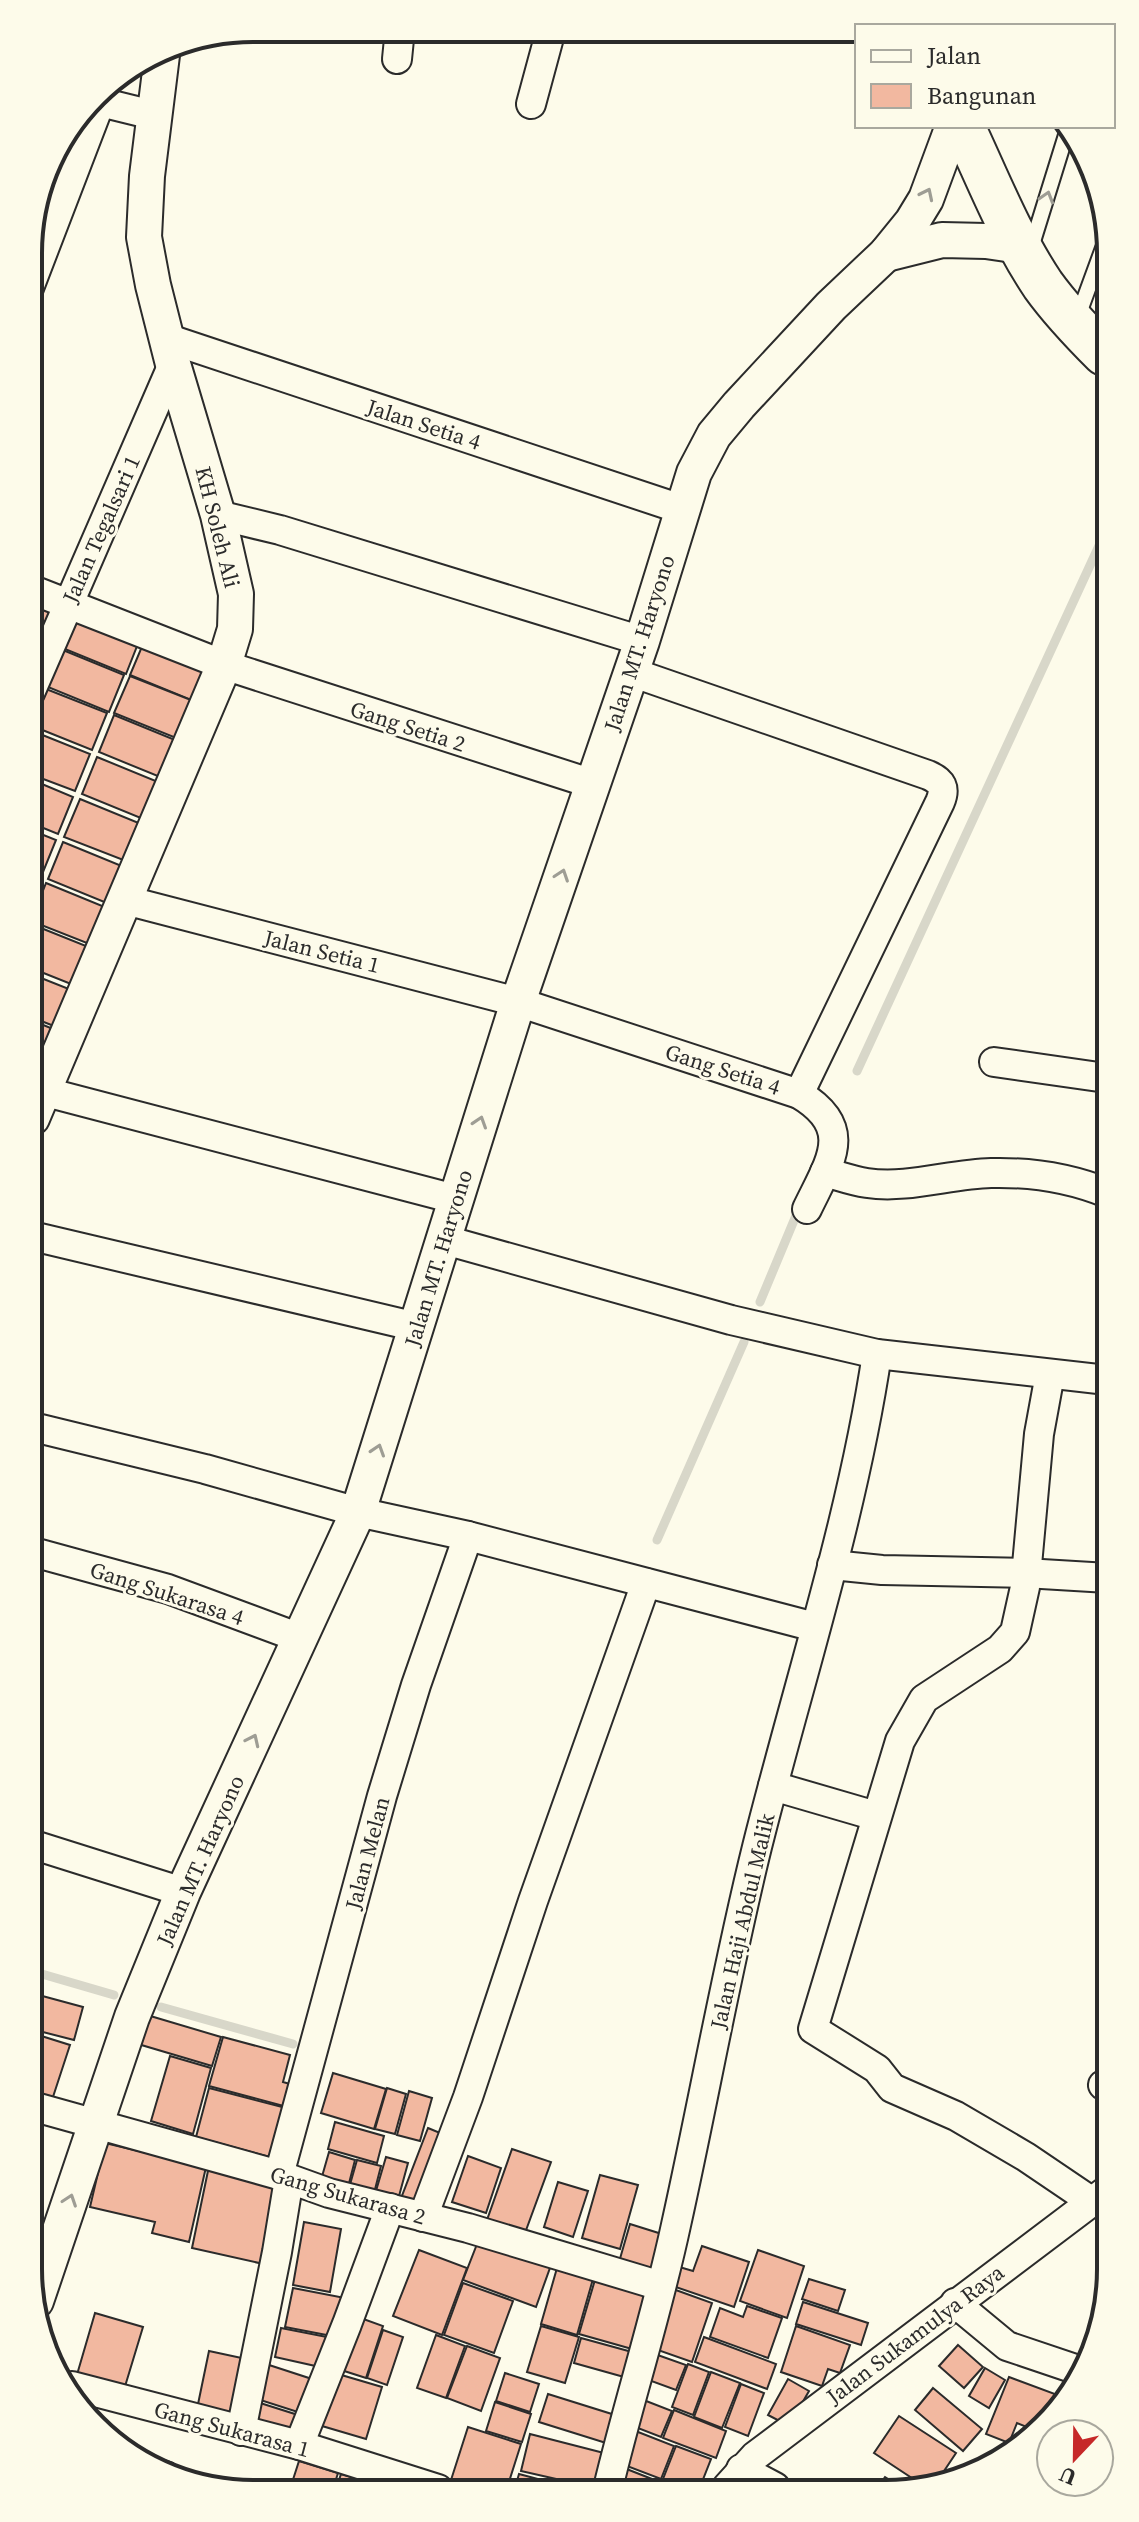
<svg xmlns="http://www.w3.org/2000/svg" width="1139" height="2522" font-family="'Source Serif 4',serif">
  <style>
    .lines { fill: none; stroke-linecap: round; stroke-linejoin: round }
    .stream { stroke: #d8d7c9; stroke-width: 9 }
    .building { fill: #f2b8a0; stroke: #2b2b2b; stroke-width: 2 }
    .service-casing { stroke: #2b2b2b; stroke-width: 18 }
    .minor-casing { stroke: #2b2b2b; stroke-width: 32 }
    .tertiary-casing { stroke: #2b2b2b; stroke-width: 38 }
    .primary-casing { stroke: #2b2b2b; stroke-width: 46 }
    .service { stroke: #fdfbea; stroke-width: 14 }
    .minor { stroke: #fdfbea; stroke-width: 28 }
    .tertiary { stroke: #fdfbea; stroke-width: 34 }
    .primary { stroke: #fdfbea; stroke-width: 42 }
    .oneway { stroke: #9e9d94 }
    .labels { text-anchor: middle; stroke-width: 6; stroke-linejoin: round; paint-order: stroke }
    .street-label { font-size: 22px; fill: #2b2b2b; stroke: #fdfbea }
    .rim { fill: none; stroke: #2b2b2b; stroke-width: 4 }
  </style>
  <rect width="100%" height="100%" fill="#fdfbea"/>
  <g class="lines">
    <g class="stream">
      <polyline points="857,1071 1104,535"/>
      <polyline points="760,1302 800,1206"/>
      <polyline points="657,1540 744,1342"/>
      <polyline points="35,1972 114,1995"/>
      <polyline points="161,2007 293,2044"/>
    </g>
  </g>
  <g class="building">
    <polygon points="30,594 61,607 46,644 30,638"/>
    <polygon points="75,610 141,636 126,674 60,647"/>
    <polygon points="146,637 212,664 196,702 130,675"/>
    <polygon points="58,648 124,675 109,712 43,685"/>
    <polygon points="130,676 196,702 181,740 114,713"/>
    <polygon points="41,687 107,713 92,750 30,725 30,714"/>
    <polygon points="114,715 180,742 165,779 99,752"/>
    <polygon points="30,730 90,754 75,791 30,774"/>
    <polygon points="97,757 163,784 148,821 82,794"/>
    <polygon points="30,779 73,797 58,834 31,823"/>
    <polygon points="80,799 146,826 131,863 64,837"/>
    <polygon points="31,830 56,840 41,877 31,873"/>
    <polygon points="63,842 129,869 114,906 48,879"/>
    <polygon points="31,877 39,881 31,901"/>
    <polygon points="46,883 112,910 97,947 31,921"/>
    <polygon points="31,924 96,950 81,988 31,968"/>
    <polygon points="31,974 79,993 64,1030 31,1017"/>
    <polygon points="31,1020 63,1033 48,1070 31,1063"/>
    <polygon points="35,1994 83,2007 74,2040 35,2030"/>
    <polygon points="147,2015 221,2037 212,2066 138,2044"/>
    <polygon points="35,2034 70,2045 51,2103 35,2098"/>
    <polygon points="223,2037 290,2055 283,2082 297,2086 291,2108 209,2086"/>
    <polygon points="170,2056 211,2068 193,2134 151,2121"/>
    <polygon points="333,2073 386,2089 374,2129 321,2113"/>
    <polygon points="209,2088 290,2109 277,2159 196,2137"/>
    <polygon points="387,2088 406,2094 395,2134 375,2129"/>
    <polygon points="409,2091 432,2098 420,2141 397,2135"/>
    <polygon points="335,2122 384,2136 377,2163 328,2149"/>
    <polygon points="428,2128 445,2135 417,2208 400,2201"/>
    <polygon points="105,2143 206,2167 189,2242 152,2233 155,2222 90,2207"/>
    <polygon points="512,2149 551,2162 525,2233 487,2220"/>
    <polygon points="329,2152 355,2160 346,2195 319,2187"/>
    <polygon points="468,2156 501,2168 486,2213 452,2202"/>
    <polygon points="386,2157 408,2163 396,2207 373,2201"/>
    <polygon points="357,2160 381,2166 372,2201 347,2195"/>
    <polygon points="209,2166 285,2182 268,2265 192,2248"/>
    <polygon points="600,2175 638,2185 620,2249 582,2238"/>
    <polygon points="558,2182 588,2191 573,2237 544,2227"/>
    <polygon points="304,2222 341,2229 330,2292 293,2285"/>
    <polygon points="630,2224 665,2235 652,2280 617,2269"/>
    <polygon points="479,2239 551,2265 536,2307 463,2280"/>
    <polygon points="702,2246 749,2262 734,2307 670,2285 676,2266 693,2271"/>
    <polygon points="419,2250 467,2268 442,2335 393,2316"/>
    <polygon points="758,2250 804,2266 787,2318 740,2301"/>
    <polygon points="559,2261 595,2272 577,2335 541,2324"/>
    <polygon points="597,2273 650,2288 632,2349 579,2334"/>
    <polygon points="809,2279 845,2290 838,2311 802,2299"/>
    <polygon points="463,2283 513,2301 494,2353 444,2335"/>
    <polygon points="293,2288 345,2298 337,2337 285,2327"/>
    <polygon points="673,2289 712,2303 692,2362 652,2348"/>
    <polygon points="803,2302 868,2323 861,2345 796,2324"/>
    <polygon points="747,2306 782,2318 768,2358 710,2337 720,2308 743,2317"/>
    <polygon points="95,2313 143,2327 123,2393 76,2378"/>
    <polygon points="355,2316 383,2326 366,2378 338,2369"/>
    <polygon points="541,2326 579,2337 565,2383 527,2372"/>
    <polygon points="796,2326 850,2345 840,2373 828,2369 822,2386 781,2372"/>
    <polygon points="281,2328 327,2337 320,2367 275,2357"/>
    <polygon points="383,2330 403,2337 387,2385 367,2378"/>
    <polygon points="436,2335 465,2346 446,2398 417,2388"/>
    <polygon points="704,2337 776,2364 767,2389 695,2362"/>
    <polygon points="581,2338 632,2352 624,2377 574,2363"/>
    <polygon points="958,2345 983,2367 964,2388 939,2366"/>
    <polygon points="467,2346 500,2358 481,2411 447,2398"/>
    <polygon points="209,2351 251,2360 239,2417 197,2409"/>
    <polygon points="652,2353 686,2365 676,2390 643,2378"/>
    <polygon points="266,2364 315,2380 304,2414 254,2398"/>
    <polygon points="688,2364 709,2372 693,2415 672,2407"/>
    <polygon points="985,2368 1005,2380 989,2408 969,2396"/>
    <polygon points="711,2372 740,2383 722,2428 694,2417"/>
    <polygon points="505,2373 539,2384 530,2412 496,2401"/>
    <polygon points="338,2374 382,2387 366,2439 322,2426"/>
    <polygon points="1009,2377 1063,2397 1055,2418 1034,2430 1017,2423 1009,2443 986,2434"/>
    <polygon points="788,2379 809,2391 789,2426 768,2415"/>
    <polygon points="741,2384 764,2393 748,2436 725,2427"/>
    <polygon points="933,2388 982,2429 963,2451 915,2410"/>
    <polygon points="548,2394 615,2415 606,2443 539,2422"/>
    <polygon points="641,2399 672,2411 661,2437 630,2425"/>
    <polygon points="257,2402 298,2415 290,2437 249,2423"/>
    <polygon points="495,2402 531,2414 522,2442 486,2431"/>
    <polygon points="674,2410 726,2431 716,2458 663,2438"/>
    <polygon points="899,2416 956,2453 934,2486 924,2486 874,2453"/>
    <polygon points="468,2427 521,2444 507,2488 475,2488 451,2480"/>
    <polygon points="633,2430 674,2446 661,2479 619,2463"/>
    <polygon points="530,2434 604,2453 596,2488 521,2471"/>
    <polygon points="676,2446 711,2459 700,2487 683,2487 663,2479"/>
    <polygon points="129,2448 173,2463 171,2471 128,2450"/>
    <polygon points="299,2461 338,2473 333,2489 290,2489"/>
    <polygon points="624,2468 675,2488 617,2488"/>
    <polygon points="341,2474 375,2484 373,2489 336,2489"/>
    <polygon points="519,2474 568,2487 567,2488 515,2488"/>
    <polygon points="885,2477 899,2486 878,2487"/>
  </g>
  <g class="lines">
    <defs>
      <g id="service">
        <polyline points="1031,248 1066,135"/>
        <polyline points="1077,319 1103,248"/>
      </g>
      <g id="minor">
        <polyline points="397,59 400,29"/>
        <polyline points="92,100 153,115"/>
        <polyline points="531,104 551,30"/>
        <polyline points="29,288 100,103"/>
        <polyline points="166,338 681,509"/>
        <polyline points="218,515 280,530 642,641"/>
        <polyline points="30,589 224,665 593,784"/>
        <path d="M 631,672 L 928,775 C 942,781 946,788 940,802 L 799,1094"/>
        <polyline points="30,693 173,364"/>
        <path d="M 125,900 L 518,1002 L 799,1094 C 856,1128 830,1161 807,1209"/>
        <polyline points="994,1062 1106,1078"/>
        <polyline points="42,1091 455,1199"/>
        <path d="M 825,1172 C 839,1176 853,1181 867,1183 C 908,1189 950,1174 991,1173 C 1031,1172 1070,1178 1107,1193"/>
        <polyline points="32,1236 417,1327"/>
        <polyline points="445,1240 731,1320 877,1354 1107,1380"/>
        <polyline points="1050,1374 1039,1434 1025,1587 1015,1632 1000,1649 924,1699 900,1741 813,2029 877,2069 892,2088 956,2116 1026,2157 1091,2201"/>
        <polyline points="33,1427 205,1469 358,1512 468,1536 815,1627"/>
        <polyline points="33,1552 168,1589 300,1638"/>
        <polyline points="832,1565 882,1570 1025,1573 1108,1578"/>
        <polyline points="773,1786 876,1816"/>
        <polyline points="34,1845 183,1892"/>
        <polyline points="1103,2085 1110,2087"/>
        <polyline points="35,2107 279,2175 329,2193 468,2228 661,2286"/>
        <polyline points="279,2175 382,1796 416,1685 468,1536"/>
        <polyline points="423,2217 468,2097 533,1901 646,1583"/>
        <polyline points="955,2303 1007,2346 1084,2372"/>
        <polyline points="72,2386 299,2445 438,2489"/>
        <polyline points="241,2431 277,2252 289,2179"/>
        <polyline points="299,2445 347,2324 390,2208"/>
        <polyline points="741,2469 775,2487"/>
        <polyline points="727,2487 755,2456 1110,2188"/>
        <path d="M 608,2488 C 629,2400 657,2314 676,2225 C 704,2099 726,1972 757,1847 C 798,1683 852,1521 877,1354"/>
      </g>
      <g id="tertiary">
        <polyline points="886,254 942,240 986,241 1020,246"/>
        <polyline points="32,1118 224,665 235,629 236,594 218,515 173,364 153,285 144,237 147,176 163,47"/>
        <polyline points="36,2301 132,2017 183,1892 358,1512 518,1002 642,641 694,473 714,435 739,405 831,306 886,254 912,222 926,199 953,126"/>
      </g>
      <path id="primary" d="M 963,126 C 988,179 1010,236 1043,285 C 1061,310 1082,332 1104,354"/>
    </defs>
    <use href="#service" class="service-casing"/>
    <use href="#minor" class="minor-casing"/>
    <use href="#tertiary" class="tertiary-casing"/>
    <use href="#primary" class="primary-casing"/>
    <use href="#service" class="service"/>
    <use href="#minor" class="minor"/>
    <use href="#tertiary" class="tertiary"/>
    <use href="#primary" class="primary"/>
  </g>
  <defs><path id="oneway-chevron" d="M-2-3.5L2.5 0L-2 3.5" fill="none" stroke-width="1.6" stroke-linecap="round" stroke-linejoin="round" transform="scale(2)"/></defs>
  <g class="oneway">
    <use href="#oneway-chevron" transform="translate(927 194) rotate(-64)"/>
    <use href="#oneway-chevron" transform="translate(1047 197) rotate(-73)"/>
    <use href="#oneway-chevron" transform="translate(562 875) rotate(-71)"/>
    <use href="#oneway-chevron" transform="translate(480 1122) rotate(-72)"/>
    <use href="#oneway-chevron" transform="translate(378 1450) rotate(-72)"/>
    <use href="#oneway-chevron" transform="translate(253 1740) rotate(-65)"/>
    <use href="#oneway-chevron" transform="translate(70 2200) rotate(-71)"/>
  </g>
  <g class="labels">
    <g class="street-label">
      <text transform="translate(424 424) rotate(18)" y="8">Jalan Setia 4</text>
      <text transform="translate(218 527) rotate(76)" y="8">KH Soleh Ali</text>
      <text transform="translate(101 529) rotate(-66)" y="8">Jalan Tegalsari 1</text>
      <text transform="translate(639 643) rotate(-72)" y="8">Jalan MT. Haryono</text>
      <text transform="translate(408 726) rotate(18)" y="8">Gang Setia 2</text>
      <text transform="translate(322 951) rotate(14)" y="8">Jalan Setia 1</text>
      <text transform="translate(723 1069) rotate(18)" y="8">Gang Setia 4</text>
      <text transform="translate(438 1258) rotate(-73)" y="8">Jalan MT. Haryono</text>
      <text transform="translate(167 1593) rotate(18)" y="8">Gang Sukarasa 4</text>
      <text transform="translate(367 1853) rotate(-75)" y="8">Jalan Melan</text>
      <text transform="translate(200 1860) rotate(-66)" y="8">Jalan MT. Haryono</text>
      <text transform="translate(742 1921) rotate(-77)" y="8">Jalan Haji Abdul Malik</text>
      <text transform="translate(348 2195) rotate(16)" y="8">Gang Sukarasa 2</text>
      <text transform="translate(915 2334) rotate(-37)" y="8">Jalan Sukamulya Raya</text>
      <text transform="translate(232 2429) rotate(15)" y="8">Gang Sukarasa 1</text>
    </g>
  </g>
  <path d="M0 0H1139V2522H0ZM253 42H886A211 211 0 0 1 1097 253V2269A211 211 0 0 1 886 2480H253A211 211 0 0 1 42 2269V253A211 211 0 0 1 253 42Z" fill="#fdfbea" fill-rule="evenodd"/>
  <path class="rim" d="M253 42H886A211 211 0 0 1 1097 253V2269A211 211 0 0 1 886 2480H253A211 211 0 0 1 42 2269V253A211 211 0 0 1 253 42Z"/>
  <rect x="855" y="24" width="260" height="104" fill="#fdfbea" stroke="#a9a89e" stroke-width="2"/>
  <rect x="871" y="50" width="40" height="12" fill="#fdfbea" stroke="#a9a89e" stroke-width="2"/>
  <text x="927" y="64" font-size="24" fill="#2b2b2b">Jalan</text>
  <rect x="871" y="84" width="40" height="24" fill="#f2b8a0" stroke="#a9a89e" stroke-width="2"/>
  <text x="927" y="104" font-size="24" fill="#2b2b2b">Bangunan</text>
  <g transform="translate(1075 2458) rotate(202)"><circle r="38" fill="#fdfbea" stroke="#a9a89e" stroke-width="2"/>
  <path d="M0-6L14 30L0 20L-14 30Z" fill="#c62828"/>
  <text y="-12" font-size="22" font-weight="bold" text-anchor="middle" fill="#2b2b2b">U</text>
  </g>
</svg>
